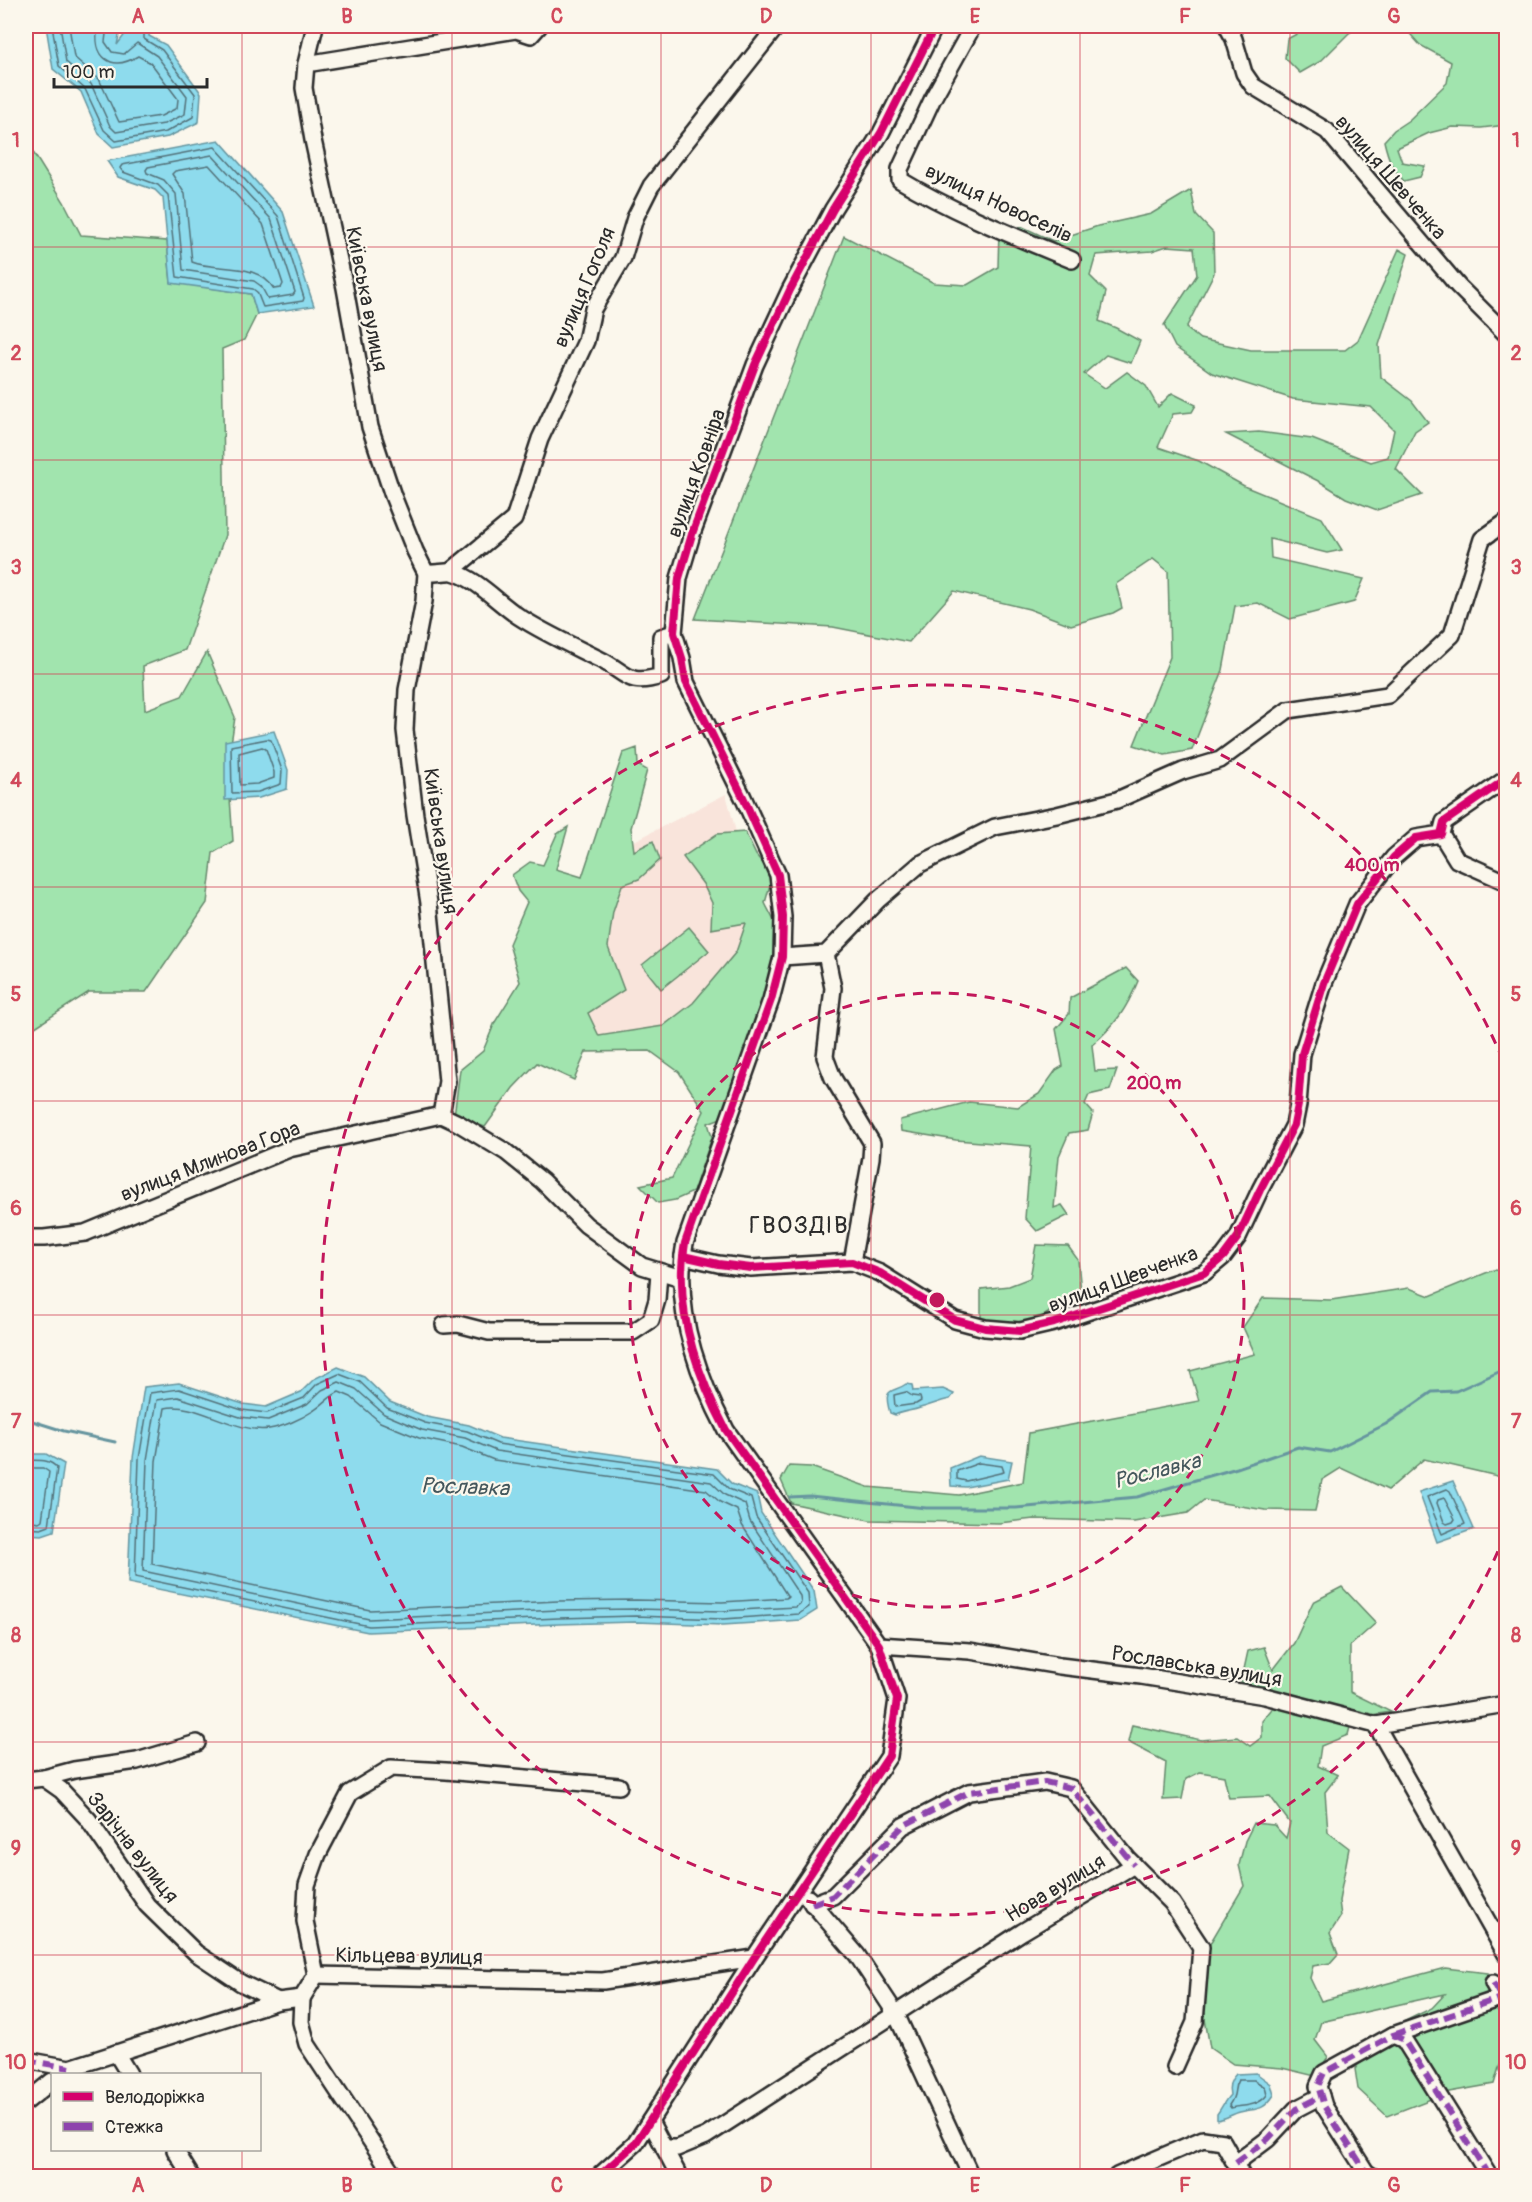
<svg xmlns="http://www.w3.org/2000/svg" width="1532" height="2202" font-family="Pangolin,sans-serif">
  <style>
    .built { fill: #f9e4db }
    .green { fill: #a1e4ae; stroke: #66886c; stroke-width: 1.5 }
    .water { fill: #8edbed; stroke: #66959f; stroke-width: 1.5 }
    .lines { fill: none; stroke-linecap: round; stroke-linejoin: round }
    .shore { stroke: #537179; stroke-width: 1.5 }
    .stream { stroke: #66959f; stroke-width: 3 }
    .minor-casing { stroke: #2b2b2b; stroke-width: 20 }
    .minor { stroke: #fbf7ec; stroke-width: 15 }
    .quiet { stroke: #8e44ad; stroke-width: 6; stroke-dasharray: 12 6; stroke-linecap: butt }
    .cycleway-casing { stroke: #fbf7ec; stroke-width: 11 }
    .cycleway { stroke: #d6006c; stroke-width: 8 }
    .grid { fill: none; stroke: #d1495b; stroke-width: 1.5; stroke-opacity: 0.55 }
    .ring { fill: none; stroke: #c2185b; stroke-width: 3; stroke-dasharray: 10 8 }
    .labels { text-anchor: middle; stroke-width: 4.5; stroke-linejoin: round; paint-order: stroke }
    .street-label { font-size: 21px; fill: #2b2b2b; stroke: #fbf7ec }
    .water-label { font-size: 22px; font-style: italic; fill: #44575c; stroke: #fbf7ec }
    .quarter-label { font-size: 24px; letter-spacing: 1.5px; fill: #2b2b2b; stroke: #fbf7ec }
    .centre { fill: #c2185b; stroke: #fbf7ec; stroke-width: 3 }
    .ring-label { font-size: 18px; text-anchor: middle; font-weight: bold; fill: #c2185b; stroke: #fbf7ec; stroke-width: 4.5; stroke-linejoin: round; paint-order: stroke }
    .neatline { fill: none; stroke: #d1495b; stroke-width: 2 }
    .grid-label { font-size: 20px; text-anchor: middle; font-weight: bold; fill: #d1495b }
  </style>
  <rect width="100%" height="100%" fill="#fbf7ec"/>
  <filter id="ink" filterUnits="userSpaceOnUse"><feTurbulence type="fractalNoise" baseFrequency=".0167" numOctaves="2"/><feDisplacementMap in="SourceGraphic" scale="12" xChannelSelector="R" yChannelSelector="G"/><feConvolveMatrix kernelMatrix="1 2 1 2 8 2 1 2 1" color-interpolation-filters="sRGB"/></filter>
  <g filter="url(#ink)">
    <polygon class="built" points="726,794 767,950 649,1045 558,1046 611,853"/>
    <g class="green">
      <polygon points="1312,26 1360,26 1349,33 1321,61 1300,73 1285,58 1287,39"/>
      <path d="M 1403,26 L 1506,26 L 1506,125 L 1481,128 L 1453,127 L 1429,133 L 1397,148 L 1402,162 L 1425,166 L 1420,177 L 1404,181 C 1392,169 1388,158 1384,141 L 1394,130 L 1409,120 L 1447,83 L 1451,62 L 1420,45 Z"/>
      <polygon points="26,141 64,202 81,235 167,241 171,282 251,294 257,314 244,340 222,349 225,535 185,650 143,666 145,710 182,696 207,652 235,717 229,757 230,798 233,841 213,853 207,903 146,992 89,992 26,1033"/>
      <polygon points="1191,190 1196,215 1213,233 1214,273 1186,328 1200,339 1251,350 1345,350 1358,340 1399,249 1408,254 1379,345 1381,377 1412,401 1428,422 1415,431 1396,469 1422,495 1377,510 1346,498 1322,483 1226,434 1259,432 1312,439 1371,462 1388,457 1394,430 1371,407 1293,399 1212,373 1175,347 1164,325 1197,275 1194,248 1167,246 1152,251 1096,255 1090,276 1106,292 1099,321 1116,328 1140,341 1131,363 1106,355 1084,374 1105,388 1127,372 1146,386 1158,407 1172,393 1196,405 1192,412 1173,414 1158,447 1199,461 1246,487 1322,518 1342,550 1327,553 1270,539 1271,558 1364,579 1354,602 1290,619 1258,603 1235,606 1223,670 1192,750 1165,755 1134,745 1170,657 1168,571 1153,559 1116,584 1122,608 1113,613 1071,625 1029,609 954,591 909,642 833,627 695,619 844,236 934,283 967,285 998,267 999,229 1023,227 1053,241 1098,226 1151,214"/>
      <path d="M 637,748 L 638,765 L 647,770 L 631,828 L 634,851 L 653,841 L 660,860 L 639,879 L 622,885 L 613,912 L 608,947 L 624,990 L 588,1013 L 599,1036 L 663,1026 L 693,1003 L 736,952 L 746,923 L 711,929 L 712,903 L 703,884 L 683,857 L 717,834 L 745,832 L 756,855 L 770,872 L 770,885 L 765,903 C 768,910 773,917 775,924 C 789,966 738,1075 721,1118 L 708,1123 L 712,1137 L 693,1192 L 675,1200 L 658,1203 L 640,1185 L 672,1178 L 704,1111 L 679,1072 L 650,1051 L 586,1052 L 574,1080 L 537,1063 L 513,1088 L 485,1127 L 454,1116 L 460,1070 L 483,1051 L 495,1022 L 520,982 L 509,944 L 527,902 L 518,891 L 512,875 L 530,862 L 543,865 L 557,834 L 568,827 L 556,869 L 582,877 L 623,753 Z"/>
      <polygon points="689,927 709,951 661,989 642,965"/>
      <path d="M 1126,968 L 1138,981 C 1126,1010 1116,1024 1092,1045 L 1095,1071 L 1117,1070 L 1110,1090 L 1089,1095 L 1085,1104 L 1093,1113 L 1088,1130 L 1069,1133 L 1059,1156 L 1054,1208 L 1062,1205 L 1069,1215 L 1037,1231 L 1025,1218 L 1031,1146 L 956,1140 L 901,1131 L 900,1120 L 969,1102 L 1018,1107 L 1039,1094 L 1056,1070 L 1063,1066 L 1056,1029 L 1069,1014 L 1070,998 Z"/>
      <polygon points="1036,1245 1068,1246 1078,1260 1081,1292 1034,1322 981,1322 981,1289 1009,1286 1030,1278"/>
      <polygon points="1493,1270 1506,1271 1506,1478 1424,1459 1388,1490 1341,1468 1322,1480 1315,1511 1265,1510 1204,1500 1188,1513 1134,1522 1034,1519 999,1523 869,1520 791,1503 781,1480 789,1466 811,1467 868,1487 959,1495 1023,1482 1029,1433 1199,1401 1190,1371 1255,1354 1243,1327 1263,1298 1331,1300 1409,1288 1430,1296"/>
      <polygon points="1342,1587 1376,1623 1350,1646 1350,1692 1391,1712 1371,1715 1241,1683 1248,1651 1264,1647 1273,1670 1294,1643 1313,1602"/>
      <polygon points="1275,1705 1350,1727 1348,1735 1321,1746 1318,1766 1338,1775 1325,1792 1328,1832 1349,1848 1339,1901 1341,1916 1330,1933 1338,1954 1330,1963 1313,1966 1310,1978 1321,2001 1445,1968 1488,1973 1506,1986 1506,2060 1500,2064 1494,2084 1449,2092 1387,2116 1358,2089 1355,2069 1378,2034 1432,2008 1445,1994 1321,2022 1315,2040 1328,2057 1315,2076 1282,2068 1233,2064 1210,2048 1196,1967 1244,1886 1239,1865 1245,1841 1254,1823 1274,1825 1286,1838 1290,1823 1270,1796 1229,1798 1224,1776 1200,1772 1186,1779 1182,1799 1163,1800 1166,1762 1128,1742 1132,1725 1201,1740 1237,1737 1250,1746 1262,1737 1262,1721"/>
    </g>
    <g class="water">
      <polygon points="46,26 121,26 117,45 131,26 150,26 149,36 166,45 201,93 199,122 168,137 113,147 99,134 81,92 53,69"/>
      <polygon points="219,140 283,212 314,306 257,314 251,294 171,283 163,198 155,190 118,177 107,161"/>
      <polygon points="274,731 288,770 287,789 259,798 225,800 225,741"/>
      <polygon points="338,1367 364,1377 390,1402 427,1417 469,1425 500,1438 717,1469 732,1484 757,1494 761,1513 814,1591 817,1610 801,1620 723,1625 636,1622 559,1624 368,1632 128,1583 133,1458 144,1387 179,1383 243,1404 266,1407 301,1392 314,1379"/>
      <path d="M 906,1384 L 912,1385 L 913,1391 L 943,1389 L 954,1394 L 950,1399 C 940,1401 931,1405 920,1408 C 912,1411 904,1411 895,1415 L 890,1413 C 882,1385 893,1394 906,1384 Z"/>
      <polygon points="26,1454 46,1454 64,1464 54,1531 42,1535 26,1534"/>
      <polygon points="979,1456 1012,1461 1008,1479 966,1487 951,1486 950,1468"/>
      <polygon points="1453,1481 1474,1529 1437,1542 1419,1492"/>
      <path d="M 1256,2073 L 1271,2084 L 1274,2095 C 1263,2112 1256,2108 1240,2112 C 1232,2114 1225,2119 1217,2120 L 1217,2114 C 1222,2108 1224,2101 1230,2095 C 1228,2087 1230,2080 1236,2074 Z"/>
    </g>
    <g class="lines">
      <g class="shore">
        <polyline points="52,26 59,66 85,89 104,130 116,141 166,132 193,117 195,94 162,50 144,39 144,26"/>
        <polyline points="60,26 66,62 91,84 110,126 116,132 164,124 185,114 187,96 157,56 137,43 124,54 112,52 105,42 107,26"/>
        <path d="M 69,26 L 74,57 L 99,79 L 119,122 L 161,116 L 177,108 L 178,99 L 151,63 L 138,56 C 110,73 92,56 98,26"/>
        <polygon points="215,147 278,216 304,298 303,301 263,307 257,292 253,289 177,277 168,195 158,185 123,172 120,168 122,165"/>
        <polygon points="212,155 271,219 295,292 293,295 268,299 261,286 254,281 183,270 176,194 164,180 147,173 146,170 148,167"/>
        <path d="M 209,165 L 263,224 L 283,284 L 281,288 L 274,289 C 257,261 218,272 192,262 L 185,194 L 172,174 L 175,171 Z"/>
        <polygon points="267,739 271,740 282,770 281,784 258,792 232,793 231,746"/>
        <polygon points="262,747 266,749 274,772 274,778 257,784 240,785 239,753"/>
        <polygon points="339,1374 360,1382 387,1408 425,1423 467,1431 498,1444 714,1474 729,1489 751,1498 756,1517 808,1593 809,1607 799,1614 723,1619 636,1616 559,1618 369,1626 135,1577 139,1459 150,1393 179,1389 242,1410 267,1413 304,1398 317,1384"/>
        <polygon points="339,1382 356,1389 384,1414 422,1430 465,1438 496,1451 711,1482 725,1495 745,1504 750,1521 800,1596 801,1603 796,1607 722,1611 636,1609 558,1610 369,1619 143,1571 147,1460 157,1400 178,1397 240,1417 268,1420 307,1404 322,1390"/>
        <path d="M 339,1392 L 351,1397 L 380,1422 L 419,1438 L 462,1447 L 494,1460 L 706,1490 L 720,1502 L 737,1510 L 742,1525 L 788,1597 L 786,1598 L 722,1602 L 636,1600 L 558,1601 L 370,1610 L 152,1564 L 156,1461 L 165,1408 C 195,1401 235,1434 269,1429 C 283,1427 301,1419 313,1411 C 323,1405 328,1397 339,1392 Z"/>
        <polygon points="906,1392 912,1396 920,1397 921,1401 916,1404 895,1407 894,1395"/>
        <path d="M 26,1460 C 37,1461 49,1458 57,1468 L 49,1526 L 41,1529 L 26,1528"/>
        <polygon points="979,1463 1002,1466 1004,1472 966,1481 957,1479 957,1471"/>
        <polyline points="26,1468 43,1468 49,1472 42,1520 39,1522 26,1520"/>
        <polygon points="1447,1489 1450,1491 1465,1524 1442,1534 1427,1497"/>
        <polygon points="1444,1498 1455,1519 1453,1522 1447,1524 1444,1522 1437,1503 1438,1500"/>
        <path d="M 1238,2080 L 1254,2080 L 1265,2087 L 1267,2095 C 1258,2107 1244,2105 1231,2108 L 1229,2105 C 1238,2093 1232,2090 1238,2080 Z"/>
      </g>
      <g class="stream">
        <polyline points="26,1419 64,1431 115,1442"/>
        <polyline points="790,1497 810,1496 926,1508 1016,1508 1137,1497 1237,1468 1298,1447 1330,1452 1386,1424 1432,1392 1456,1391 1501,1371 1506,1366"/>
      </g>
      <defs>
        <g id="minor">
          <polyline points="315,26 306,64 304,88 313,140 345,288 370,427 393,496 415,551 426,573 424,601 407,690 405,730 415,815 429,903 447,1081 441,1115"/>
          <path d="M 973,26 L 933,98 L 900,169 L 900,180 C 955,213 1014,236 1072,260"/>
          <polyline points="1227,26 1234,39 1244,73 1253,86 1327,131 1458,286 1506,334"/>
          <polyline points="306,64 516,30 531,35 539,26"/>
          <polyline points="451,571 514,519 540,439 586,341 593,309 623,258 635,218 651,186 777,26"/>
          <path d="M 426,573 C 434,574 447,571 453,572 C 477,579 497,602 518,616 C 544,633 571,645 599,659 C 627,672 626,687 661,676 L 661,637 L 674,633"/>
          <polyline points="1441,834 1457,860 1506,882"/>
          <polyline points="826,954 833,988 825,1057 833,1078 872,1143 871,1158 852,1262"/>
          <polyline points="782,957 826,954 878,900 920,864 995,827 1057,815 1117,800 1183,771 1220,760 1288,710 1388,695 1452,635 1482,539 1506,522"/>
          <polyline points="26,1238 44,1238 85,1233 289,1149 441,1115 458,1123 506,1152 542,1181 586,1225 642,1266 681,1278"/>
          <polyline points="683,1256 718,1264 751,1268 852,1262 880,1273 955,1320 985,1328 1020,1331 1054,1323 1204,1273 1223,1257 1238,1237 1260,1190 1294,1125 1298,1105 1302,1054 1324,983 1357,904 1394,857 1416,838 1441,834 1444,822 1506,779"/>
          <polyline points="444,1325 458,1324 489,1332 633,1332 651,1320 657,1300 659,1272"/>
          <polyline points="879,1645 970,1651 1060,1666 1141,1676 1265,1696 1376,1725 1506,1704"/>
          <polyline points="1376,1725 1506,1954"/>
          <polyline points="44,1778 61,1790 88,1819 147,1905 196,1953 241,1983 278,2001"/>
          <polyline points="26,1780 44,1778 74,1770 137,1761 197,1743"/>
          <polyline points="808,1898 857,1955 896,2014 971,2176"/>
          <polyline points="812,1904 833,1896 903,1826 969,1792 1045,1782 1071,1788 1128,1859 1172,1903 1201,1947 1195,2022 1175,2067"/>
          <polyline points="316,1975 305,1921 307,1885 318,1854 350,1793 391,1768 446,1771 619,1786"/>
          <polyline points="316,1975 603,1981 754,1958"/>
          <polyline points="1493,1983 1506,2006"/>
          <polyline points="302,1998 301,2022 307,2044 394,2176"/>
          <polyline points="1393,2035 1506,1996"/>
          <polyline points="116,2053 129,2074"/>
          <polyline points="26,2060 70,2068"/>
          <polyline points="61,2074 70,2068 278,2001 302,1998 316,1975"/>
          <polyline points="26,2102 52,2081"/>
          <polyline points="650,2121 679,2176"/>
          <polyline points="664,2148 677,2148 706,2136 1022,1932 1134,1865"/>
          <polyline points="175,2150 191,2176"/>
          <polyline points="1236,2163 1268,2139 1296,2109 1321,2096"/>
          <path d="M 599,2176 L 635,2144 L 754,1958 L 889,1756 L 897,1699 L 879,1645 L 726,1430 C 696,1373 673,1307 685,1243 L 771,1000 L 782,957 L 783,917 L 778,875 L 743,797 L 686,682 L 682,658 L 674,633 L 679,578 L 693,531 L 755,365 L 790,290 L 833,209 L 881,133 L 935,26"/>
          <polyline points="1117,2176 1203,2139 1223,2142 1242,2176"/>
          <polyline points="1372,2176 1366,2172 1324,2106 1318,2086 1324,2073 1393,2035 1404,2040 1489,2176"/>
        </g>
      </defs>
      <use href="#minor" class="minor-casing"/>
      <use href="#minor" class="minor"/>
      <g class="quiet">
        <polyline points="812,1904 833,1896 903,1826 969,1792 1045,1782 1071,1788 1134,1865"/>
        <polyline points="1493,1983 1506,2006"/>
        <polyline points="1393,2035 1506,1996"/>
        <polyline points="26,2060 70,2068"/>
        <polyline points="1236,2163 1268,2139 1296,2109 1321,2096"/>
        <polyline points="1372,2176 1366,2172 1324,2106 1318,2086 1324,2073 1393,2035 1404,2040 1489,2176"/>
      </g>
      <defs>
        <g id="cycleway">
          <polyline points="683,1256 718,1264 751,1268 852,1262 880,1273 955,1320 985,1328 1020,1331 1054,1323 1204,1273 1223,1257 1238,1237 1260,1190 1294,1125 1298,1105 1302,1054 1324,983 1357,904 1394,857 1416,838 1441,834 1444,822 1506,779"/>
          <path d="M 599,2176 L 635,2144 L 754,1958 L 889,1756 L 897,1699 L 879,1645 L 726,1430 C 696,1373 673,1307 685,1243 L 771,1000 L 782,957 L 783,917 L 778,875 L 743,797 L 686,682 L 682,658 L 674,633 L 679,578 L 693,531 L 755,365 L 790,290 L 833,209 L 881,133 L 935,26"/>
        </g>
      </defs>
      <use href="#cycleway" class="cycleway-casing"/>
      <use href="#cycleway" class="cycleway"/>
    </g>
  </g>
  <path class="grid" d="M 242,26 L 242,2074M 452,26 L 452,2176M 661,26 L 661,2176M 871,26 L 871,2176M 1080,26 L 1080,2176M 1290,26 L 1290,2176M 26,247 L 1506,247M 26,460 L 1506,460M 26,674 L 1506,674M 26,887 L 1506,887M 26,1101 L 1506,1101M 26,1315 L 1506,1315M 26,1528 L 1506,1528M 26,1742 L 1506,1742M 26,1955 L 1506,1955M 242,2150 L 242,2176"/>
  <g class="ring">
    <circle cx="937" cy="1300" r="307"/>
    <path d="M1505 1535A615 615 0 1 1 1505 1065"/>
  </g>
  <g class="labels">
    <g class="street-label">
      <text transform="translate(1391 177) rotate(49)" y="7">вулиця Шевченка</text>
      <text transform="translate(999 203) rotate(25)" y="7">вулиця Новоселів</text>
      <text transform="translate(584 287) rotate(-67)" y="7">вулиця Гоголя</text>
      <text transform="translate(367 299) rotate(79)" y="7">Київська вулиця</text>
      <text transform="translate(696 473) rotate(-70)" y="7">вулиця Ковніра</text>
      <text transform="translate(441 841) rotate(82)" y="7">Київська вулиця</text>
      <text transform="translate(210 1161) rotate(-21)" y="7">вулиця Млинова Гора</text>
      <text transform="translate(1123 1279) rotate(-20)" y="7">вулиця Шевченка</text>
      <text transform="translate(1197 1666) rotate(9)" y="7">Рославська вулиця</text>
      <text transform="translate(133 1847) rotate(52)" y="7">Зарічна вулиця</text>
      <text transform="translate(1055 1888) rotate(-31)" y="7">Нова вулиця</text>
      <text transform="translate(409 1956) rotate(1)" y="7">Кільцева вулиця</text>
    </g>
    <g class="water-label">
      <text transform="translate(1157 1470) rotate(-14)" y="8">Рославка</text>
      <text transform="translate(465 1486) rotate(2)" y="8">Рославка</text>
    </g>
    <g class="quarter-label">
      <text x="799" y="1233">ГВОЗДІВ</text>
    </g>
  </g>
  <circle cx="937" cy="1300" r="9" class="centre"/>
  <g class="ring-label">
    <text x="1372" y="871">400 m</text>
    <text x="1154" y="1089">200 m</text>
  </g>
  <rect width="1532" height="2202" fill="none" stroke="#fbf7ec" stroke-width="66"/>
  <rect x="51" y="2073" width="210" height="78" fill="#fbf7ec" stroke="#a8a59f" stroke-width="1.5"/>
  <rect x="63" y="2092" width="30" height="9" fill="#d6006c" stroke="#a8a59f" stroke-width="1.5"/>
  <text x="105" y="2103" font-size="18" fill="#2b2b2b">Велодоріжка</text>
  <rect x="63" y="2122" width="30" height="9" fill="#8e44ad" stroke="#a8a59f" stroke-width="1.5"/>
  <text x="105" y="2133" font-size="18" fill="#2b2b2b">Стежка</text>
  <path d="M54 78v9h153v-9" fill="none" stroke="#2b2b2b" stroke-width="3"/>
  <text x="63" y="78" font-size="18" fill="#2b2b2b" stroke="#fbf7ec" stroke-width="4.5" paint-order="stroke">100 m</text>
  <rect x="33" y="33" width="1466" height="2136" class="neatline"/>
  <g class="grid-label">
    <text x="138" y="23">A</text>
    <text x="347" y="23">B</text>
    <text x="557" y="23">C</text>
    <text x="766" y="23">D</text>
    <text x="975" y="23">E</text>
    <text x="1185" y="23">F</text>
    <text x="1394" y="23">G</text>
    <text x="16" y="147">1</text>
    <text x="1516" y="147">1</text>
    <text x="16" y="360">2</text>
    <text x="1516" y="360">2</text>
    <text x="16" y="574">3</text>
    <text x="1516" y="574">3</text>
    <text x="16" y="787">4</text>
    <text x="1516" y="787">4</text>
    <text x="16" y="1001">5</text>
    <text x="1516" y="1001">5</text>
    <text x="16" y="1215">6</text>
    <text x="1516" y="1215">6</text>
    <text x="16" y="1428">7</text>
    <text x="1516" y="1428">7</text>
    <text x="16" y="1642">8</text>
    <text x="1516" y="1642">8</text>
    <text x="16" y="1855">9</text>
    <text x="1516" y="1855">9</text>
    <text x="16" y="2069">10</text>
    <text x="1516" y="2069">10</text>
    <text x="138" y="2192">A</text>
    <text x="347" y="2192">B</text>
    <text x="557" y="2192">C</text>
    <text x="766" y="2192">D</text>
    <text x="975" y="2192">E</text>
    <text x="1185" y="2192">F</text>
    <text x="1394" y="2192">G</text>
  </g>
</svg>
